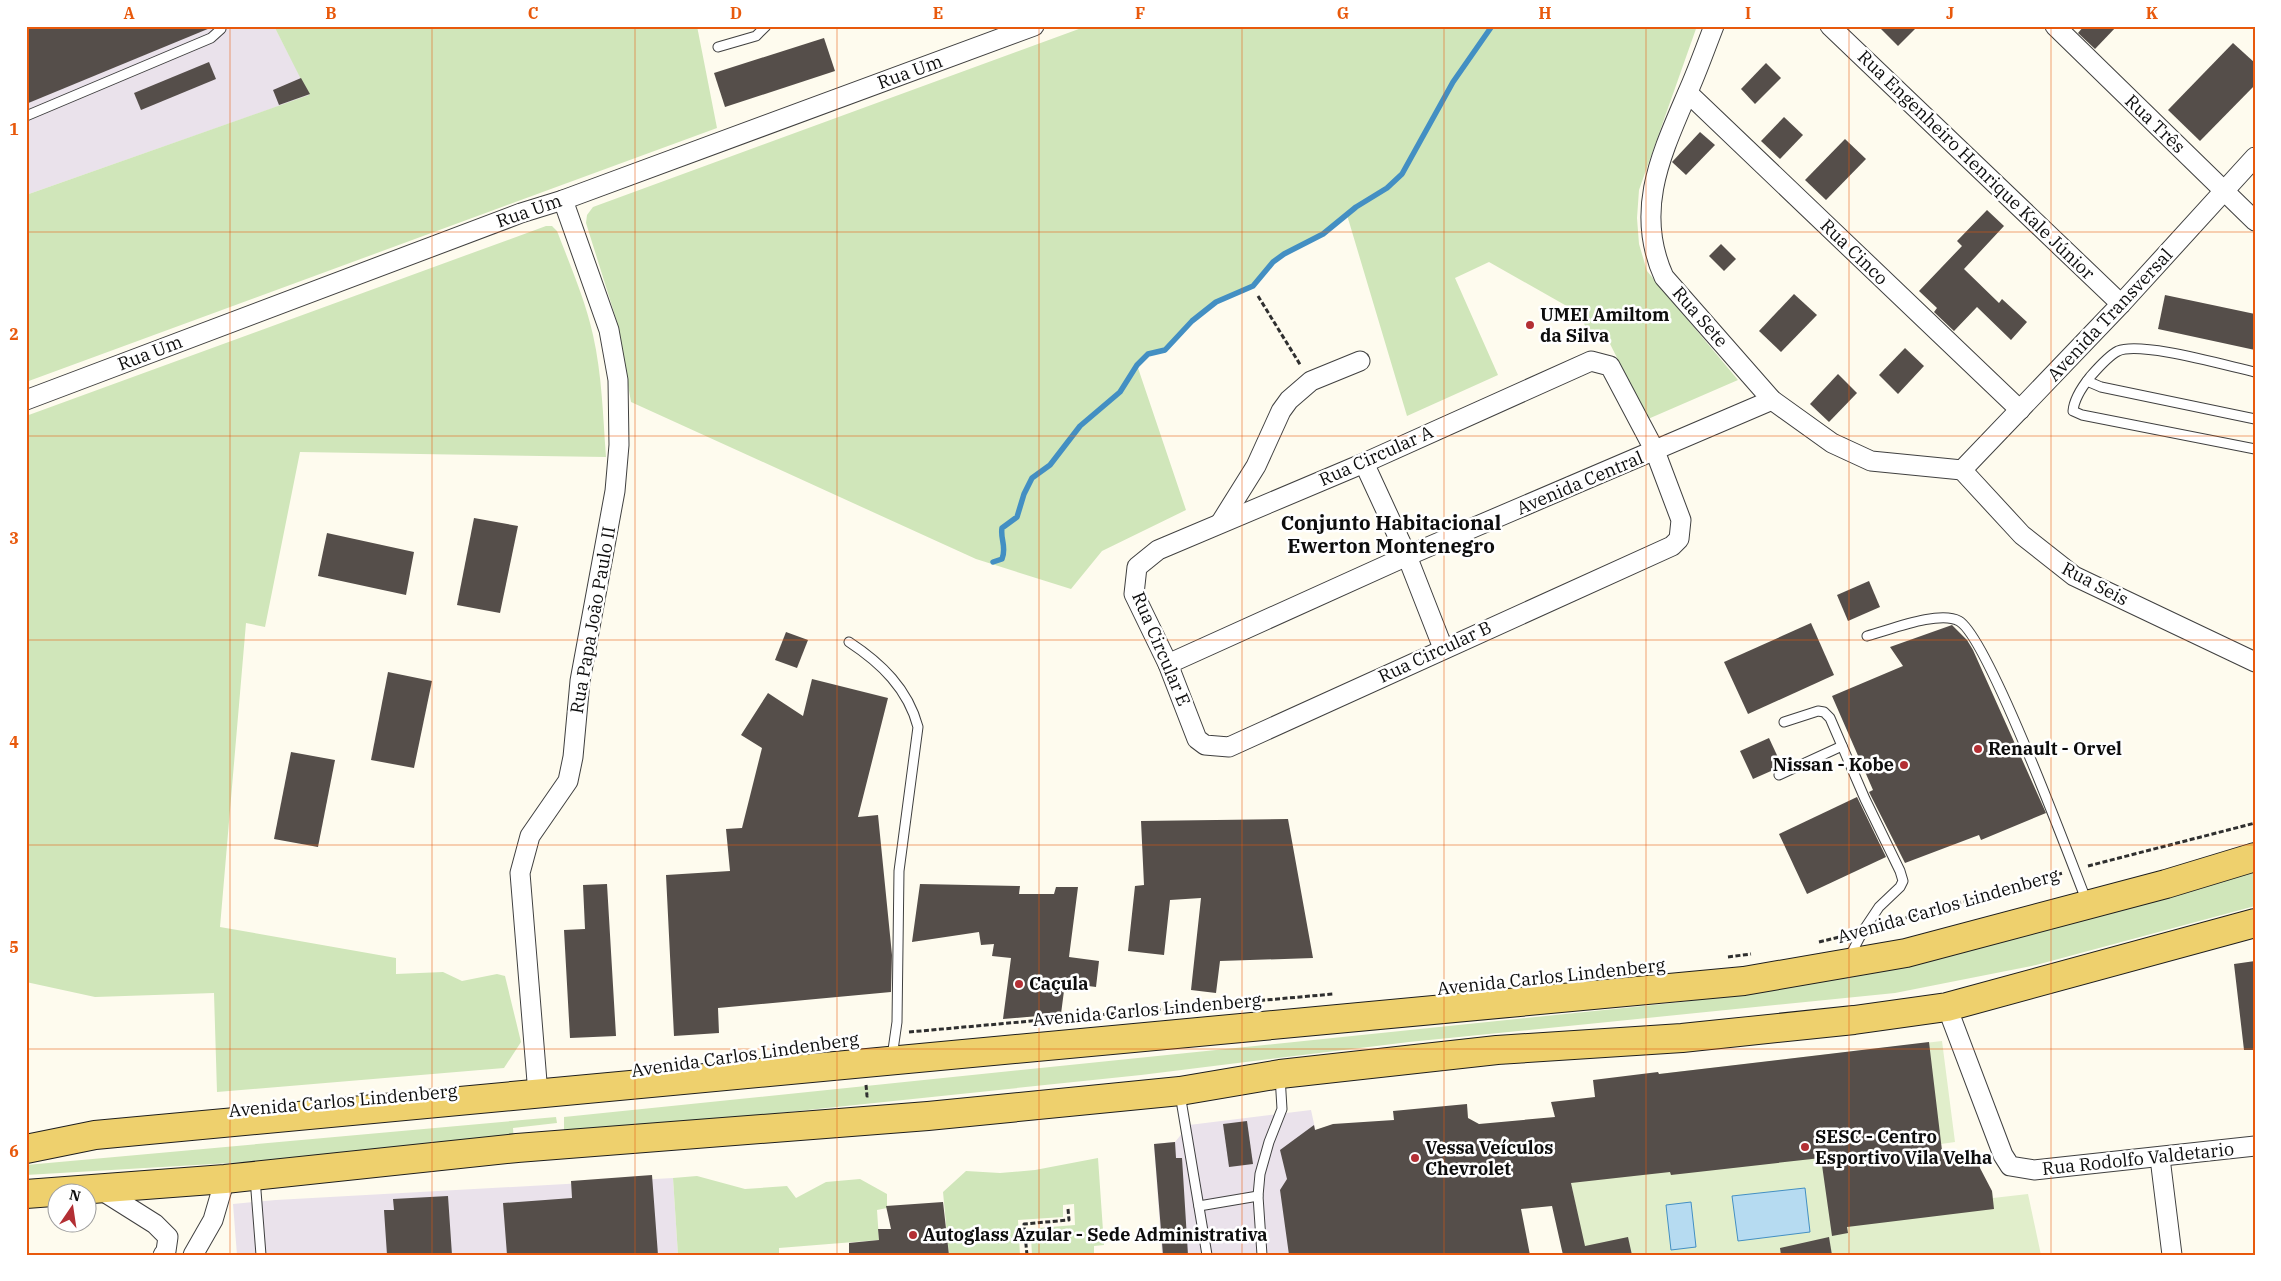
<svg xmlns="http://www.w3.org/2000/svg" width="2281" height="1281" font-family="'IBM Plex Serif',serif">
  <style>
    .industrial { fill: #eae2eb }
    .green { fill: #d0e6ba }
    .pitch { fill: #e1eecb }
    .water { fill: #b6dbf1; stroke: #438fc3 }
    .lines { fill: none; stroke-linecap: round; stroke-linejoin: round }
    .stream { stroke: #438fc3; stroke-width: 5.5 }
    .building { fill: #554e4a }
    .service-casing { stroke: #404040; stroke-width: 11 }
    .minor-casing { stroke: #404040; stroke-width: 21 }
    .primary-casing { stroke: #1e1e1e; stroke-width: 30 }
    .path { stroke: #2f2f2f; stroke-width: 3; stroke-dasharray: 5 2.5; stroke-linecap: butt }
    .service { stroke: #fff; stroke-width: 9 }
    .minor { stroke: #fff; stroke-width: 19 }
    .primary { stroke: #eed06d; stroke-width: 28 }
    .grid { fill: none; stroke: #e8590c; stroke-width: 1; stroke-opacity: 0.55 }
    .poi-dot { fill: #b32f34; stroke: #fff; stroke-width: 2 }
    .labels { text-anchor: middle; stroke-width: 5; stroke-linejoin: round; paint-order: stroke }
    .street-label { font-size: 18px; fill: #0d0d0d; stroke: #fff }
    .poi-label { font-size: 18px; font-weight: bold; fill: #0d0d0d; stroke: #fff; text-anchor: start }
    .quarter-label { font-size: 20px; font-weight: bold; fill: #0d0d0d; stroke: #fff }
    .neatline { fill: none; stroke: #e8590c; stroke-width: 2 }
    .grid-label { font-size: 16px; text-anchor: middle; font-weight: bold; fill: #e8590c }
  </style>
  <rect width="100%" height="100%" fill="#fefbee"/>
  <g class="industrial">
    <polygon points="26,26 274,26 310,95 26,195"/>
    <polygon points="1311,1110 1343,1255 1162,1255 1154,1144 1175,1142 1189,1125"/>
    <polygon points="673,1178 678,1255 237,1255 233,1204 276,1200"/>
  </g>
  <g class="green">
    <polygon points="274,26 697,26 717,128 26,382 26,195 309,95"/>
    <polygon points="1087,26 1697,26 1639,190 1637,218 1639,244 1647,271 1738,380 1648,419 1605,334 1591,338 1579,313 1489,262 1455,278 1498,375 1407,416 1347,215 1323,234 1284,254 1273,262 1253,286 1216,302 1192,321 1165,350 1148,354 1137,365 1186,510 1102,551 1071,589 976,559 631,402 617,322 586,223 587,215 593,207"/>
    <path d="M 546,226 L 552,226 L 557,231 C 570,265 585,299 593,335 C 602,375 603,416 606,457 L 300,452 L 265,627 L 246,623 L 220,927 L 396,958 L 396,974 L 443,972 L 462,981 L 497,974 L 505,976 L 521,1042 L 504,1068 L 217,1092 L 214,993 L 95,997 L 26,982 L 26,416 Z"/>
    <polygon points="2255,869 2255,906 2036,965 1895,993 1409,1042 1141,1075 521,1140 521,1135 564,1130 564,1117 1682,1002 1754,992"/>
    <polygon points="556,1117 557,1123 513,1128 514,1141 281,1160 26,1175 26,1165"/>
    <polygon points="1098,1158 1104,1245 1094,1246 1094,1254 1032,1255 1031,1238 1038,1238 1038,1228 1075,1225 1074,1204 1063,1205 1063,1217 1018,1220 1020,1255 949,1255 943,1192 966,1171 1000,1173 1035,1170"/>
    <polygon points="697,1176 745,1189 787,1186 796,1198 826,1182 860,1179 887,1194 887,1208 877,1210 879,1240 779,1248 779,1255 678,1255 673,1178"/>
  </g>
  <polygon class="pitch" points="1942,1041 1955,1142 1941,1144 1943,1159 1978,1155 1981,1178 1992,1191 1993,1198 2028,1194 2041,1255 1586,1255 1571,1183 1659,1074"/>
  <g class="water">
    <polygon points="1805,1188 1810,1232 1738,1241 1732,1196"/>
    <polygon points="1691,1202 1696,1247 1671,1250 1666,1205"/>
  </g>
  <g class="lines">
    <path class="stream" d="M 993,562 L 1002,559 C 1007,547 1000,539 1002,528 L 1017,517 L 1024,494 L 1032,478 L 1050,465 L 1080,426 L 1120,392 L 1137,365 L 1148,354 L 1165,350 L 1192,321 L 1216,302 L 1253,286 L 1273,262 L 1284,254 L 1323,234 L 1356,207 L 1387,188 L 1402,174 L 1453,82 L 1492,26"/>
  </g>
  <g class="building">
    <polygon points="26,26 215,26 26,104"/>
    <polygon points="1878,26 1918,26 1898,46"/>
    <polygon points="2084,26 2117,26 2095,49 2078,33"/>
    <polygon points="824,38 835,71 725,107 714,73"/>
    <polygon points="2233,43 2255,63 2255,85 2200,141 2168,110"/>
    <polygon points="209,62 216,79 141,110 134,93"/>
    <polygon points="1766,63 1781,78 1755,104 1741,89"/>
    <polygon points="301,78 310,94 279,105 273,90"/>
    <polygon points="1784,117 1803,135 1780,159 1761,141"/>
    <polygon points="1700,132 1715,145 1686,175 1672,162"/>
    <polygon points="1845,139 1866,159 1826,200 1805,180"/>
    <polygon points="1987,210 2004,226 1964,269 1999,303 2002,299 2027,322 2011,340 1977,307 1954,331 1934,312 1937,308 1919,291 1962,246 1957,241"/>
    <polygon points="1721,244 1736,259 1724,271 1709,256"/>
    <polygon points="1794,294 1817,315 1781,352 1759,331"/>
    <polygon points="2165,295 2255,314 2255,350 2158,329"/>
    <polygon points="1905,348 1924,366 1898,394 1879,375"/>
    <polygon points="1838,374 1857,393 1829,422 1810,404"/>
    <polygon points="474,518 518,526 500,613 457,605"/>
    <polygon points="327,533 414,552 406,595 318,576"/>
    <polygon points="1869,581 1880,607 1848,621 1837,595"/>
    <polygon points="1811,623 1834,675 1748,714 1724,662"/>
    <polygon points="1952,625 1967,640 1973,650 2046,813 1981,840 1979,835 1905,863 1871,796 1869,792 1873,790 1832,696 1903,666 1890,647"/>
    <polygon points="786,632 808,640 797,668 775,660"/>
    <polygon points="388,672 432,681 414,768 371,760"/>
    <polygon points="812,679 888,698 858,817 878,815 892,955 891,992 718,1008 719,1033 674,1036 666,875 730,871 726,829 742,828 762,748 741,735 768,693 803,716"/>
    <polygon points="1769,738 1782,766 1753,779 1740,751"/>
    <polygon points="291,752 335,760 318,847 274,839"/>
    <polygon points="1857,797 1886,857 1807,894 1779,834"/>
    <polygon points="1288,819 1313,958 1220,961 1216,993 1191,990 1201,898 1170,900 1164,955 1128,951 1135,886 1144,885 1141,821"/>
    <polygon points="607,884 616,1036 570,1038 564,930 585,929 583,885"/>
    <polygon points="920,884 1020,886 1019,894 1054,894 1056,887 1078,887 1069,957 1099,961 1096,987 1065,983 1061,1014 1003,1019 1011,958 992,956 994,944 981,945 979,932 912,942"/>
    <polygon points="2255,961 2255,989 2253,989 2255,1050 2244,1050 2234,964"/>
    <polygon points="1929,1042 1943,1159 1978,1155 1980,1168 1992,1191 1994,1209 1847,1227 1848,1233 1832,1236 1821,1158 1671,1175 1670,1172 1571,1183 1585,1246 1628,1237 1632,1255 1563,1255 1552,1206 1521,1209 1530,1255 1289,1255 1280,1190 1287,1179 1280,1150 1314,1125 1315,1130 1333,1124 1394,1120 1393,1111 1467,1104 1468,1118 1479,1124 1555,1117 1551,1102 1595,1097 1593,1080 1658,1072 1659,1074"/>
    <polygon points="1247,1121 1253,1164 1229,1167 1223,1124"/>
    <polygon points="1175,1142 1176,1158 1182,1158 1188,1255 1163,1255 1154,1144"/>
    <polygon points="652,1175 658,1255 507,1255 503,1203 572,1198 571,1181"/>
    <polygon points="448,1196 452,1255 387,1255 384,1210 394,1210 393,1199"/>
    <polygon points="943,1202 949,1255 849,1255 849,1243 879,1240 878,1229 891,1229 886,1206"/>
    <polygon points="1829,1237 1832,1255 1781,1255 1780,1248"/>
  </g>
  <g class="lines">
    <defs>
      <g id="service">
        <polyline points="718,47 756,36 766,26"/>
        <polyline points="26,116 211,38 221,29"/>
        <path d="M 2255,372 C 2227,366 2141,341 2118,351 C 2108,356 2097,369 2090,377 C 2082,387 2074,399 2073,411 L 2082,415 L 2255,449"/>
        <polyline points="2087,381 2101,387 2255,419"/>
        <path d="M 1867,636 C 1890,630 1939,610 1959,621 C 1988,637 2070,859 2087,902"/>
        <path d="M 849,642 C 881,663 908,689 918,727 L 899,871 L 897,1022 L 892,1057"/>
        <polyline points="1784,722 1818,711 1824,712 1830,718 1865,799 1900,871 1903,881 1900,887 1879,907 1863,931 1849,958"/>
        <polyline points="1779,775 1842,746"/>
        <polyline points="1180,1094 1207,1255"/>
        <polyline points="255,1178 261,1255"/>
        <polyline points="1199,1206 1258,1196"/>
        <polyline points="1262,1255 1258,1196 1260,1174 1269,1142 1282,1109 1280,1076"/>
      </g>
      <g id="minor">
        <path d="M 1714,26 C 1705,49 1697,72 1687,94 C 1661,155 1634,211 1664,277 L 1772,400 L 1832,443 L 1871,461 L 1962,470"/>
        <polyline points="1830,26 2121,304"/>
        <polyline points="2055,26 2255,221"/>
        <polyline points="1688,93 2020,410"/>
        <polygon points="1591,361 1610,366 1655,451 1681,520 1679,539 1672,546 1229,747 1205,745 1197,739 1168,664 1134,594 1137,567 1158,550 1364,463"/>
        <polyline points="26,400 521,213 563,200 1034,26"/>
        <polyline points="1364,463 1407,556 1443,648"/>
        <polyline points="1962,470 2121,304 2255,157"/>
        <polyline points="1962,470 2022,535 2074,576 2255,662"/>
        <polyline points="1221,522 1256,466 1281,411 1289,400 1311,381 1360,361"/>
        <polyline points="1168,664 1407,556 1772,400"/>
        <polyline points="1947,1007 2003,1155 2010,1166 2034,1170 2255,1146"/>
        <polyline points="538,1094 520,873 530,836 568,781 573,757 580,681 615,491 619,445 618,380 609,330 563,200"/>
        <polyline points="2160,1158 2172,1255"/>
        <polyline points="101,1190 155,1224 168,1237 166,1251 163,1255"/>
        <polyline points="193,1255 213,1220 225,1179"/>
      </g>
      <g id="primary">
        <polyline points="26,1149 95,1135 1744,981 1906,953 2166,884 2255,857"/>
        <polyline points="26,1194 225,1179 517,1148 928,1116 1180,1091 1280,1074 1497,1050 1682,1038 1854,1020 1947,1007 2255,923"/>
      </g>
    </defs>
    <use href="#service" class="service-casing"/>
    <use href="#minor" class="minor-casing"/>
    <use href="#primary" class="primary-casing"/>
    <g class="path">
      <polyline points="1258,296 1301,366"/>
      <polyline points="2088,866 2255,823"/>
      <polyline points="1884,924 2063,873"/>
      <polyline points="1819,942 1844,936"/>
      <polyline points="1728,957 1751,954"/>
      <polyline points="909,1032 1333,994"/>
      <polyline points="866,1085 867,1096 870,1096"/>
      <polyline points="1027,1255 1024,1224 1069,1220 1068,1209"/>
    </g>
    <use href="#service" class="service"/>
    <use href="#minor" class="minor"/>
    <use href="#primary" class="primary"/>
  </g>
  <path class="grid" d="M 230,26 L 230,1255M 432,26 L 432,1255M 635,26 L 635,1255M 837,26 L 837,1255M 1039,26 L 1039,1255M 1242,26 L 1242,1255M 1444,26 L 1444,1255M 1646,26 L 1646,1255M 1849,26 L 1849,1255M 2051,26 L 2051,1255M 26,232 L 2255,232M 26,436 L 2255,436M 26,640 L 2255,640M 26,845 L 2255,845M 26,1049 L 2255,1049"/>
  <g class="poi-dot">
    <circle cx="1530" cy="325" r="5"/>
    <circle cx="1978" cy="749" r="5"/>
    <circle cx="1904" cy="765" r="5"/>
    <circle cx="1019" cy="984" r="5"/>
    <circle cx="1805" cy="1147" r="5"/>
    <circle cx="1415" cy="1158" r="5"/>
    <circle cx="913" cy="1235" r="5"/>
  </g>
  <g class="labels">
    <g class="street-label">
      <text transform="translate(910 72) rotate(-20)" y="6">Rua Um</text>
      <text transform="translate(2155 124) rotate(44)" y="6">Rua Três</text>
      <text transform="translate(1976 165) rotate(44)" y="6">Rua Engenheiro Henrique Kale Júnior</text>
      <text transform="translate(529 211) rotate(-19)" y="6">Rua Um</text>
      <text transform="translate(1854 252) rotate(44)" y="6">Rua Cinco</text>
      <text transform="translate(2110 315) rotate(-47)" y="6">Avenida Transversal</text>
      <text transform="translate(1700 317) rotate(49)" y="6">Rua Sete</text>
      <text transform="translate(150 353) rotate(-21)" y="6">Rua Um</text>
      <text transform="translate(1376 456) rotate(-24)" y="6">Rua Circular A</text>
      <text transform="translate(1580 483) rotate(-23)" y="6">Avenida Central</text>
      <text transform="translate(2095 584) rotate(28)" y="6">Rua Seis</text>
      <text transform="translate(593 620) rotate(-80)" y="6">Rua Papa João Paulo II</text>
      <text transform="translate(1161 649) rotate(67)" y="6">Rua Circular E</text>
      <text transform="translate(1435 652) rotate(-25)" y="6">Rua Circular B</text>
      <text transform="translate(1948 906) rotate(-16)" y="6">Avenida Carlos Lindenberg</text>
      <text transform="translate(1551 977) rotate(-6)" y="6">Avenida Carlos Lindenberg</text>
      <text transform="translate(1147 1010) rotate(-5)" y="6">Avenida Carlos Lindenberg</text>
      <text transform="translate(745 1055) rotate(-8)" y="6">Avenida Carlos Lindenberg</text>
      <text transform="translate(343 1101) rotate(-5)" y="6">Avenida Carlos Lindenberg</text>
      <text transform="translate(2138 1159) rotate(-6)" y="6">Rua Rodolfo Valdetario</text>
    </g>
    <g class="poi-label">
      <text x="1540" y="321">UMEI Amiltom<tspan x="1540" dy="21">da Silva</tspan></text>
      <text x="1988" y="755">Renault - Orvel</text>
      <text x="1894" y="771" text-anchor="end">Nissan - Kobe</text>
      <text x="1029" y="990">Caçula</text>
      <text x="1815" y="1143">SESC - Centro<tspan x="1815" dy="21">Esportivo Vila Velha</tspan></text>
      <text x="1425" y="1154">Vessa Veículos<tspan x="1425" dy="21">Chevrolet</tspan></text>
      <text x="923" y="1241">Autoglass Azular - Sede Administrativa</text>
    </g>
    <g class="quarter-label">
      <text x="1391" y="530">Conjunto Habitacional<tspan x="1391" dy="23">Ewerton Montenegro</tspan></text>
    </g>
  </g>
  <rect width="2281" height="1281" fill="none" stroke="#ffffff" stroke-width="55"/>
  <g transform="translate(72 1208) rotate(13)"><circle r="24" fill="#ffffff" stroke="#9e9e9e"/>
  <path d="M0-4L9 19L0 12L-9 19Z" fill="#b32f34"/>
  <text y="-8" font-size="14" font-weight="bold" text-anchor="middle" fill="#0d0d0d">N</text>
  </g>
  <rect x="28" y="28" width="2226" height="1226" class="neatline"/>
  <g class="grid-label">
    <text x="129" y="19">A</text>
    <text x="331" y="19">B</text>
    <text x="533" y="19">C</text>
    <text x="736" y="19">D</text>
    <text x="938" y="19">E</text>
    <text x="1140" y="19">F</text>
    <text x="1343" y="19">G</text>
    <text x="1545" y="19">H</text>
    <text x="1748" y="19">I</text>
    <text x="1950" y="19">J</text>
    <text x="2152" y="19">K</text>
    <text x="14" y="135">1</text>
    <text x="14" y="340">2</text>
    <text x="14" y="544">3</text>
    <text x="14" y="748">4</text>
    <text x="14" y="953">5</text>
    <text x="14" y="1157">6</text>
  </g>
</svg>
